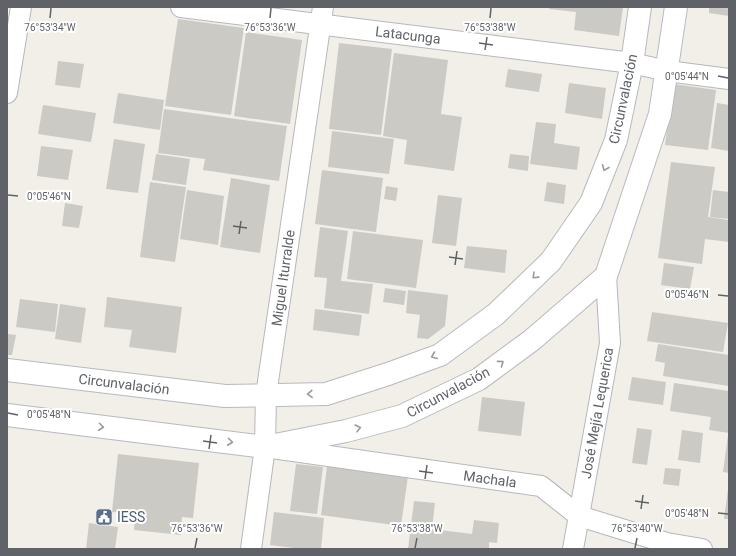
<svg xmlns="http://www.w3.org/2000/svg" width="736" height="556" font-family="Roboto,sans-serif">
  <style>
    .building { fill: #cccac5 }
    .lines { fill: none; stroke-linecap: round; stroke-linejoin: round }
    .street-casing { stroke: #b5b8bc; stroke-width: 22 }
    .secondary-casing { stroke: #b6babf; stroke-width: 24 }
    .street { stroke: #fff; stroke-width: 20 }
    .secondary { stroke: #fff; stroke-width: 22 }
    .oneway { stroke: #979a9d }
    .ticks { fill: none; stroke: #5f6368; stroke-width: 1.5 }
    .labels { text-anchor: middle; stroke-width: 4; stroke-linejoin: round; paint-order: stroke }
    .street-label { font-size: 14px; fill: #5f6368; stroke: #fff }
    .service-label { font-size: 14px; fill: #4e5e75; stroke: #fff; text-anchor: start }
    .ticks-label { font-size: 10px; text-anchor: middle; fill: #5f6368; stroke: #fff; stroke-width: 4; stroke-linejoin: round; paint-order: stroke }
  </style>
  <rect width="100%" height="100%" fill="#f1efe8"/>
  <g class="building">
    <polygon points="550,7 623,7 619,36 574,30 576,12 549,9"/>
    <polygon points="709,7 729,7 729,16 709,13"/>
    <polygon points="178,19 244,28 231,115 165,106"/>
    <polygon points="246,32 302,40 290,124 234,116"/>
    <polygon points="339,43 392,49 381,135 329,129"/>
    <polygon points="394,53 448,60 441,114 462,117 454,171 404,164 407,140 383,136"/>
    <polygon points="58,61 84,64 80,88 55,85"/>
    <polygon points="508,69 542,74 539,92 505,87"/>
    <polygon points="569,83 606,88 602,119 565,113"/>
    <polygon points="673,84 716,90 708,150 665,145"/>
    <polygon points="118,93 164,100 160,130 113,123"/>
    <polygon points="717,103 729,105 729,151 711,148"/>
    <polygon points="43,105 96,113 91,142 38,134"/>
    <polygon points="164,109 287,126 279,181 203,170 205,159 158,153"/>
    <polygon points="536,122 556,124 554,143 580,147 577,170 530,164"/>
    <polygon points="332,131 394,139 389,174 328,167"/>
    <polygon points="114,139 145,144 138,193 106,189"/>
    <polygon points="41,146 73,150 68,180 37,176"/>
    <polygon points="156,154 190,159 186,185 152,180"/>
    <polygon points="510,154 529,156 528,171 508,168"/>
    <polygon points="671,162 715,167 708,217 729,220 729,242 705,239 702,264 658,258"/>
    <polygon points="322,170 383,178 376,232 315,224"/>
    <polygon points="231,178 270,185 260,253 220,247"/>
    <polygon points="150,182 186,187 175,262 140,257"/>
    <polygon points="547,182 566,185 564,204 544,201"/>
    <polygon points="386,186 398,188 396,201 384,199"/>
    <polygon points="187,190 224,196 218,245 180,239"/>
    <polygon points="713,190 729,192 729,219 710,217"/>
    <polygon points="438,195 462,198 456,246 432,243"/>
    <polygon points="65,203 83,206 79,228 62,226"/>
    <polygon points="320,227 348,231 341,281 373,284 369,314 324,308 327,278 314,277"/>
    <polygon points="353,231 423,240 416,288 347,279"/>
    <polygon points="467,246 507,250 505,273 464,268"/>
    <polygon points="664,263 694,267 690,289 661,285"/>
    <polygon points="385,288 406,291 404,305 383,302"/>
    <polygon points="408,290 448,295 445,326 428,339 417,338 420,315 406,313"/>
    <polygon points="107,297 182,307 176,353 129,347 132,330 104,327"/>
    <polygon points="20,299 58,304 55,332 16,327"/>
    <polygon points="60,304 86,308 81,343 55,339"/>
    <polygon points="315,309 362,315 359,336 313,330"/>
    <polygon points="652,312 728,323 723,352 647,341"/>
    <polygon points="7,334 16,335 12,355 7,355"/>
    <polygon points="658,344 729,355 729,386 663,376 665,363 655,361"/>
    <polygon points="632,377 666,382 663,405 628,400"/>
    <polygon points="674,383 729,391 729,433 709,430 711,417 670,411"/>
    <polygon points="482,397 525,402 521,436 478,431"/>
    <polygon points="637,428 652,430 647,465 632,463"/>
    <polygon points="682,430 703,433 700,463 678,460"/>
    <polygon points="728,435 729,436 729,473 723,472"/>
    <polygon points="118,454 199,463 193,518 182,517 181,535 134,530 135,514 112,512"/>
    <polygon points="296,464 323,467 317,514 290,511"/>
    <polygon points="327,466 408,476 401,526 321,515"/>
    <polygon points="665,468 681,469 679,486 663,484"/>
    <polygon points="728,489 729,489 729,519 724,519"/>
    <polygon points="414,501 435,503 432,529 472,534 474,520 499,523 497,543 489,542 489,549 408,549"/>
    <polygon points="274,512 324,518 321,549 301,549 270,545"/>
    <polygon points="89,523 118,527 115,549 86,549"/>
  </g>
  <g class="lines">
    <defs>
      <g id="street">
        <polyline points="181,7 632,63 667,71 729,79"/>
        <polyline points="7,93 21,7"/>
        <polyline points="272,448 541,486 579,516 667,543 702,549"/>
        <polyline points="251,549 265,447 266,395 323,7"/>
        <polyline points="573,549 610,343 606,276"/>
      </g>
      <g id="secondary">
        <polyline points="7,370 225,396 326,394 388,374 440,355 496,314 551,261 591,203 616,140 632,63 640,7"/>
        <polyline points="7,415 265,447 346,431 402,416 479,379 532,340 606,276 660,114 676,7"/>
      </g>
    </defs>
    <use href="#street" class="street-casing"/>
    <use href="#secondary" class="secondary-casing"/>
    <use href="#street" class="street"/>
    <use href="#secondary" class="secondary"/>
  </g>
  <defs><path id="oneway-chevron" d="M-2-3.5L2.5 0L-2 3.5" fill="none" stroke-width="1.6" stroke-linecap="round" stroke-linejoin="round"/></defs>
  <g class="oneway">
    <use href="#oneway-chevron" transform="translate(605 168) rotate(112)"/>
    <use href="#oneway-chevron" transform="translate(535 276) rotate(136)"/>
    <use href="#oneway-chevron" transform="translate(434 356) rotate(158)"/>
    <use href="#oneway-chevron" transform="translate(501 363) rotate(-36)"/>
    <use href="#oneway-chevron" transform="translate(310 394) rotate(178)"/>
    <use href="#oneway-chevron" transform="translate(101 427) rotate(7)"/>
    <use href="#oneway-chevron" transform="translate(358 428) rotate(-14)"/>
    <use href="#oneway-chevron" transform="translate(230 442) rotate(7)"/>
  </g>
  <path class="ticks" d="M 50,18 L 51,8M 270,18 L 271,8M 490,18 L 491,8M 479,43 L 493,45M 485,50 L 487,37M 718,76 L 728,78M 8,195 L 18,196M 233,226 L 247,228M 239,234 L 241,221M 449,257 L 463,259M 455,265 L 457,251M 718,295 L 728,296M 8,413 L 18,415M 203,441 L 217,443M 209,449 L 211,435M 419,471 L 433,473M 425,479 L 427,465M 635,501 L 649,503M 641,509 L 643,495M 718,513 L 728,514M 195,548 L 197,538M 415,548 L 417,538M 635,548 L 637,538"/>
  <defs>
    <symbol id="civic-square" viewBox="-11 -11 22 22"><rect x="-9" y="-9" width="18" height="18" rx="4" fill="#5c6f8a" stroke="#fff"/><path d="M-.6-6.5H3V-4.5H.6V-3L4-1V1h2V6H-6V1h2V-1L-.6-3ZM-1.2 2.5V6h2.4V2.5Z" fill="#fff"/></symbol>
  </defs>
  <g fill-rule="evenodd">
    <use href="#civic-square" x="94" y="507" width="20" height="20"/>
  </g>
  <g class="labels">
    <g class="street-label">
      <text transform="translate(408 35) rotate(7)" y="5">Latacunga</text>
      <text transform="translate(623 99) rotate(-78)" y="5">Circunvalación</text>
      <text transform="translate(283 278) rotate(-82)" y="5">Miguel Iturralde</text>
      <text transform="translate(124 384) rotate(7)" y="5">Circunvalación</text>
      <text transform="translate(448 392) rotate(-28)" y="5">Circunvalación</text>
      <text transform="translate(597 413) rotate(-80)" y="5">José Mejía Lequerica</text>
      <text transform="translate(490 479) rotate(8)" y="5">Machala</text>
    </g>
    <g class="service-label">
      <text x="117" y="522">IESS</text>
    </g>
  </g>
  <g class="ticks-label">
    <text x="50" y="31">76°53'34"W</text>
    <text x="270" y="31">76°53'36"W</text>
    <text x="490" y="31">76°53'38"W</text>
    <text x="687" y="80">0°05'44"N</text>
    <text x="49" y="200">0°05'46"N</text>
    <text x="687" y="298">0°05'46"N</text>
    <text x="49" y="418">0°05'48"N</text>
    <text x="687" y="517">0°05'48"N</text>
    <text x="197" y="532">76°53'36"W</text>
    <text x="417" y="532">76°53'38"W</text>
    <text x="637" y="532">76°53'40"W</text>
  </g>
  <rect width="736" height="556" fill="none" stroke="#5f6368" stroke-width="16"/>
</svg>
